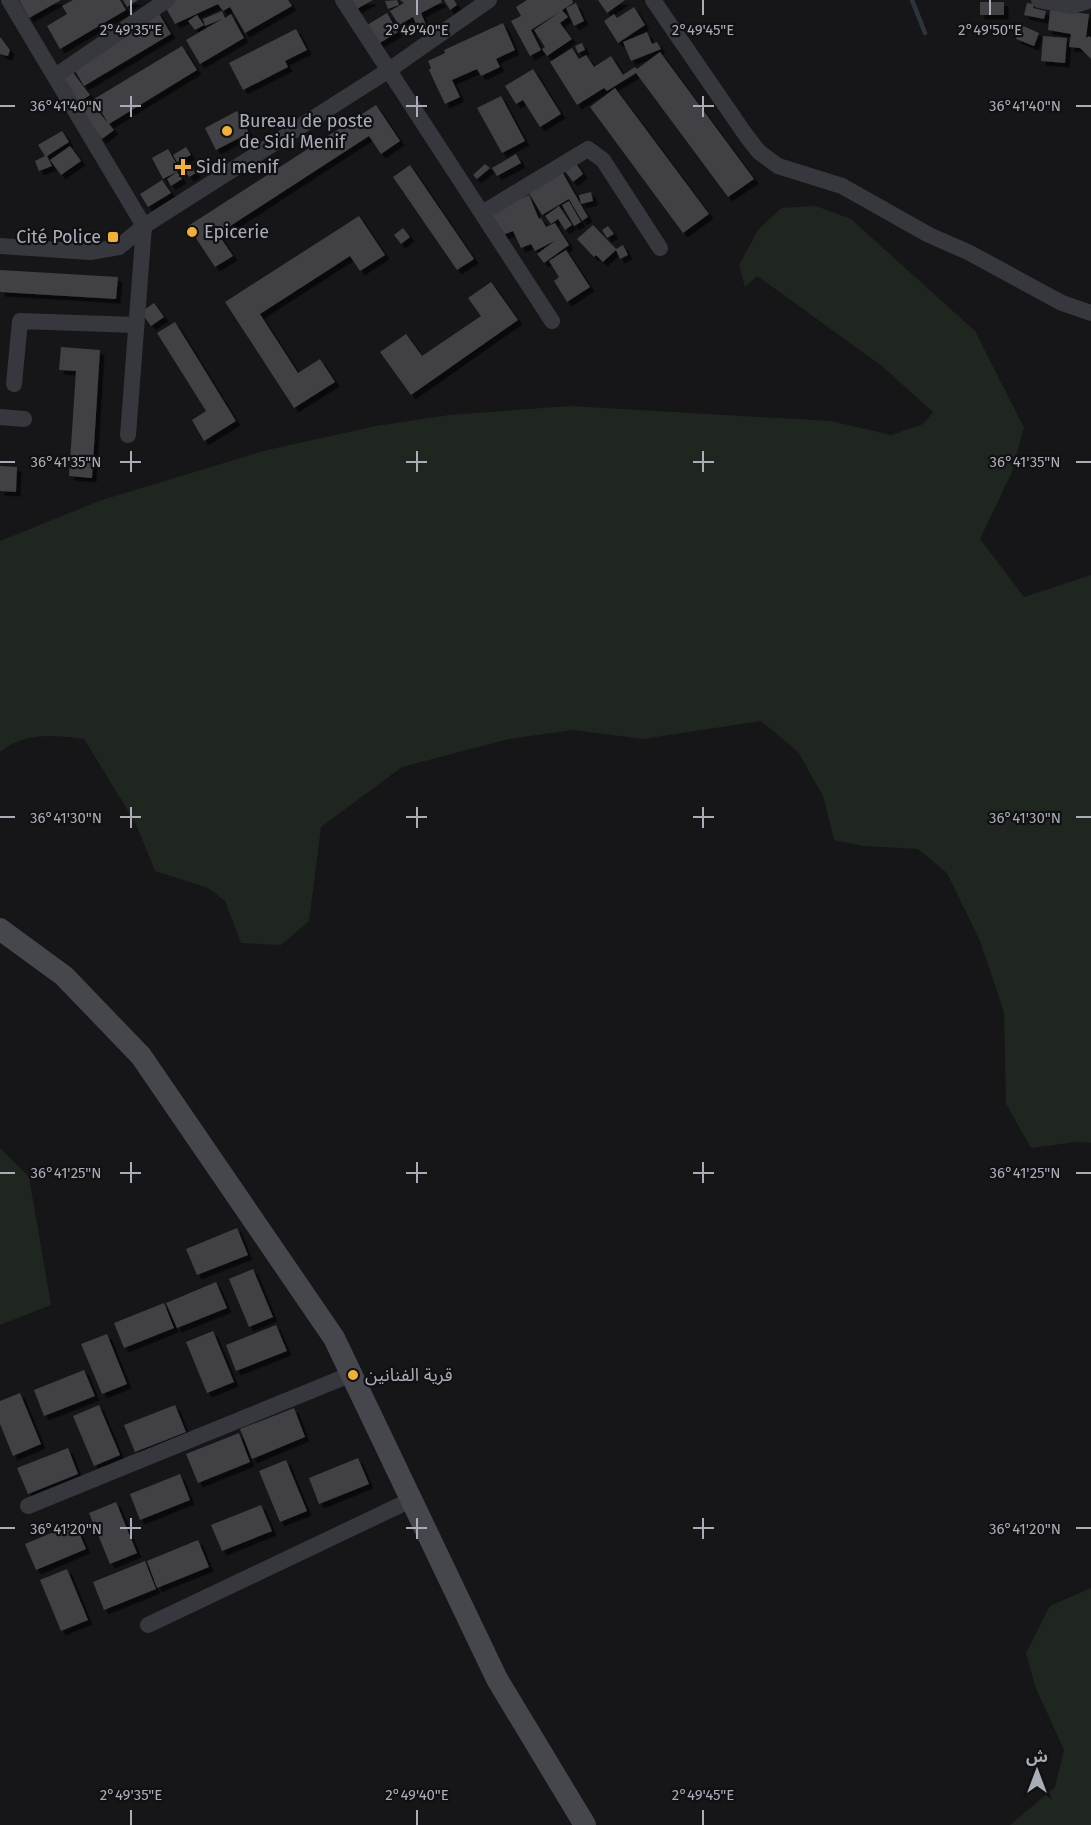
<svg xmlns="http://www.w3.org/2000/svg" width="1091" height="1825" font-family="'Fira Sans','Noto Sans Arabic',sans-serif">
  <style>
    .green { fill: #1e261f }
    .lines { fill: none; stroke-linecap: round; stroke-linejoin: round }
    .stream { stroke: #2c353c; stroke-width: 4.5 }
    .building { fill: #404145; filter: url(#shadow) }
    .minor { stroke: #37383d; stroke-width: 16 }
    .secondary { stroke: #45474d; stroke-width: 22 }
    .ticks { fill: none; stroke: #a8adb8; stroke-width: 2 }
    .poi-dot { fill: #f2b134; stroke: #111113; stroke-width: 2 }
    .labels { text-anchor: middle; stroke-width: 4.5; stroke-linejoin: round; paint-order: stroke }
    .poi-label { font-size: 18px; fill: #a8adb8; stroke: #111113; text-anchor: start }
    .ticks-label { font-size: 15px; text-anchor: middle; fill: #a8adb8; stroke: #111113; stroke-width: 4.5; stroke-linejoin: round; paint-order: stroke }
  </style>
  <defs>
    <filter id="shadow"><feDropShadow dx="4.5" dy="4.5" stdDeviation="0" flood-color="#0009"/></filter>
  </defs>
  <rect width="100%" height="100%" fill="#161618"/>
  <g class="green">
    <path d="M 816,206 L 851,219 L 975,331 L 1024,428 L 1011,474 L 980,539 L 1024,597 L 1091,575 L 1091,1143 L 1077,1142 L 1031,1148 L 1006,1104 L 1004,1012 L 980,941 L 947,873 L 918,849 L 863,846 L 834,840 L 823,796 L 798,752 L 761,721 L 643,739 L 573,730 L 509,739 L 402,767 L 321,827 L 309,921 L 281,945 L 241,943 L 225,901 L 208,888 L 155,871 L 135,822 L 84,739 C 54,735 25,732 0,752 L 0,541 L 99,501 L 267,450 L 376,426 L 449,415 L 570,406 L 831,421 L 891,435 L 923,424 L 933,412 L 882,366 L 757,276 L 745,287 L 739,265 L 758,230 L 781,208 Z"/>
    <polygon points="0,1148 29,1177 51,1305 0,1325"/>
    <polygon points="1091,1588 1091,1825 1010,1825 1055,1787 1064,1750 1035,1686 1026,1653 1050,1606"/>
  </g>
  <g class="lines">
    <polyline class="stream" points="912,0 925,33"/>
  </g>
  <g class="building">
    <polygon points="19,0 61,0 29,18"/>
    <polygon points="73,0 120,0 126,10 60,49 47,26 67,14 62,6"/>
    <polygon points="123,0 138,0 127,7"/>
    <polygon points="167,0 288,0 292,6 245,33 230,7 223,11 218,4 175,24 163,3"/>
    <polygon points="348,0 373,0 353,11"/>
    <polygon points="397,0 399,5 388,9 385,1"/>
    <polygon points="400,0 441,0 442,2 421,13 427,27 419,30 413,17 399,25 390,11 404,3"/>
    <polygon points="444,0 454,0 457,5 450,10"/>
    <polygon points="527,0 572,0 573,3 562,10 568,17 560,23 572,39 547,56 542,49 545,47 534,30 561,11 531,30 541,50 530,56 511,21 521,16 516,7"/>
    <polygon points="598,0 625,0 607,13"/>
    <rect x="980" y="2" width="24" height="13"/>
    <polygon points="576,3 584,21 574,26 566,8"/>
    <polygon points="1027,3 1034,4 1033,8 1046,11 1044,19 1024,15"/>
    <polygon points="634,7 645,25 618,43 604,21 614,14 617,18"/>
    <polygon points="1050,10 1089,14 1086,38 1089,36 1091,38 1091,59 1080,48 1069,47 1071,34 1048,30"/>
    <polygon points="222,11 225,18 231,14 244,38 200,64 186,40 222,19 205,26 203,19"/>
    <polygon points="158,12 171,34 84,86 71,64"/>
    <polygon points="387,13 398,32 373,47 362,28"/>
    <polygon points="197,15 204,25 195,30 188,21"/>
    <polygon points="503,23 515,50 496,59 500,67 481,76 477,69 452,80 460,97 445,104 429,70 431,68 428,61 445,53 444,50"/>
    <polygon points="1021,25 1039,33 1034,46 1016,39"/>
    <polygon points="296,29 307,50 285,61 288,67 243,90 229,63"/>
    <polygon points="647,32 652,44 657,42 661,49 631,61 623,42"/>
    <polygon points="1043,36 1067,38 1065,63 1041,61"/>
    <polygon points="0,37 10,50 8,56 0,54"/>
    <polygon points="582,43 585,50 578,53 575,46"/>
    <polygon points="182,46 197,70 109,124 114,130 102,139 77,108 88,99 108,123 94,99"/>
    <polygon points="572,48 579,59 586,55 594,67 611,56 623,75 635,67 637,69 660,52 754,179 728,197 636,73 607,91 604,88 577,105 550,62"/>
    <polygon points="533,69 561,114 540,127 523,100 516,104 505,86"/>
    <polygon points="71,70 90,95 78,103 60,78"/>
    <polygon points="615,88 709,214 683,233 590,107"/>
    <polygon points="501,96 525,141 502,153 477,108"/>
    <polygon points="376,105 400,141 381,154 369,136 218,234 233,256 215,267 188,226"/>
    <polygon points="237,111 249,133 216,150 205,128"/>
    <polygon points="62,131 69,142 47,156 52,166 39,171 35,161 45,156 38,145"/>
    <polygon points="70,146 81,161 61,175 50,160"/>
    <polygon points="186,147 191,155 177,162 173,155"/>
    <polygon points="168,149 180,170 163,179 152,158"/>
    <polygon points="516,154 521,163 497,176 492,168"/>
    <polygon points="574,160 583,174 573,182 563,168"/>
    <polygon points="485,164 490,168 477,179 473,175"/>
    <polygon points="190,165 196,173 189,177 184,169"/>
    <polygon points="410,165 474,259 457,270 393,177"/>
    <polygon points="561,170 588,217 582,221 569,199 542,215 527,190"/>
    <polygon points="177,172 182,179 171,186 167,179"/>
    <polygon points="162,180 171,193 148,207 140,194"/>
    <polygon points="591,192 593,201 581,204 579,195"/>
    <polygon points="529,195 539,219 541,218 546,227 555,223 569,245 544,263 537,254 556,240 535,251 531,244 521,248 513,231 500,236 490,212"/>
    <polygon points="569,201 581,222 574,226 562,205"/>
    <polygon points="559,206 572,225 565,230 558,219 551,224 545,216"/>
    <polygon points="359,216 385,255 360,271 350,256 260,314 298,373 320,359 335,382 294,408 225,302"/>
    <polygon points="593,225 616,249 623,245 628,255 620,259 616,250 603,262 596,255 594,257 577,239"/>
    <polygon points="608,226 614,234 607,238 602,230"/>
    <polygon points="403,228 410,237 401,244 394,235"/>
    <polygon points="566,250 590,287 567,302 554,281 559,277 549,261"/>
    <polygon points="0,270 118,277 116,299 0,292"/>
    <polygon points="491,282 518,320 411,395 380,352 406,334 422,356 481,316 468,298"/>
    <polygon points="154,303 164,317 151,326 141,312"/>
    <polygon points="175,322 236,421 204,441 192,420 206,411 157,333"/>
    <polygon points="61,347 100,350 92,478 69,476 76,371 59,370"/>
    <polygon points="0,466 17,467 16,492 0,491"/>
    <polygon points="237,1228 248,1255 197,1275 186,1249"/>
    <polygon points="253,1269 273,1317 249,1327 229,1279"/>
    <polygon points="216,1282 227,1308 177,1328 166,1303"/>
    <polygon points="164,1303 174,1328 124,1348 114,1323"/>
    <polygon points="276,1325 287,1351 236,1371 226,1345"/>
    <polygon points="213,1331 234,1382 207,1393 186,1342"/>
    <polygon points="107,1334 127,1384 102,1394 81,1344"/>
    <polygon points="84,1370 95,1396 44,1416 34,1390"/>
    <polygon points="20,1393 41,1444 13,1456 0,1424 0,1401"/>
    <polygon points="99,1405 120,1455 94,1466 73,1416"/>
    <polygon points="175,1405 186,1432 135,1452 124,1425"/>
    <polygon points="294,1408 305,1437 252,1459 240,1429"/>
    <polygon points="239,1433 250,1462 198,1483 186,1454"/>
    <polygon points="68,1448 78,1474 28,1494 17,1468"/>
    <polygon points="358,1458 369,1484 319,1504 309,1478"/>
    <polygon points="286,1460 307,1511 280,1522 259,1471"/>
    <polygon points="180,1474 190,1500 140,1520 130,1494"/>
    <polygon points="116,1502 137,1553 110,1564 89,1513"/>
    <polygon points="261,1505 272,1531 222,1551 211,1525"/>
    <polygon points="75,1523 86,1549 36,1570 25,1544"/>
    <polygon points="198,1540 209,1567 157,1588 147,1561"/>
    <polygon points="145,1561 156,1589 104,1610 93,1582"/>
    <polygon points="67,1569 88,1620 61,1631 40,1580"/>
  </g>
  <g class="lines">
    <g class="minor">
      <polyline points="9,0 144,226 128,435"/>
      <polyline points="343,0 552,321"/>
      <polyline points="653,0 745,134 759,152 778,166 842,186 929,235 968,252 1062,303 1091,313"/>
      <polyline points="1039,0 1073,6 1090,0"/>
      <polyline points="55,76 167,0"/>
      <polyline points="482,213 588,149 603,160 660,248"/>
      <polyline points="0,246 90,252 119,247 144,226 389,70 489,0"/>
      <polyline points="14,384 20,321 136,325"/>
      <polyline points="0,417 24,419"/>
      <polyline points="28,1506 352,1374"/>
      <polyline points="148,1625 413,1499"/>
    </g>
    <polyline class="secondary" points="0,929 64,976 141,1056 334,1338 497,1679 585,1825"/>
  </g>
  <path class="ticks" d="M 131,0 L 131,15M 417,0 L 417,15M 703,0 L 703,15M 990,0 L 990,15M 131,96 L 131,117M 417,96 L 417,117M 703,96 L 703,117M 0,106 L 15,106M 120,106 L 141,106M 406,106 L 427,106M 693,106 L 714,106M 1076,106 L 1091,106M 131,451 L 131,472M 417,451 L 417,472M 703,451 L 703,472M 0,462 L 15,462M 120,462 L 141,462M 406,462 L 427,462M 693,462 L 714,462M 1076,462 L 1091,462M 131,807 L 131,828M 417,807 L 417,828M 703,807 L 703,828M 0,817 L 15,817M 120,817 L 141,817M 406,817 L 427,817M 693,817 L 714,817M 1076,817 L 1091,817M 131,1162 L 131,1183M 417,1162 L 417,1183M 703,1162 L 703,1183M 0,1173 L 15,1173M 120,1173 L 141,1173M 406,1173 L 427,1173M 693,1173 L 714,1173M 1076,1173 L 1091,1173M 131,1518 L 131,1539M 417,1518 L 417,1539M 703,1518 L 703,1539M 0,1528 L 15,1528M 120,1528 L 141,1528M 406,1528 L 427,1528M 693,1528 L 714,1528M 1076,1528 L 1091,1528M 131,1810 L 131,1825M 417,1810 L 417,1825M 703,1810 L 703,1825"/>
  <g class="poi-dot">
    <circle cx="227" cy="131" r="6"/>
    <path d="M180 158h6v6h6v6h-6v6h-6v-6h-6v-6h6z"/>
    <circle cx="192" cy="232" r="6"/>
    <rect x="107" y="231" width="12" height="12" rx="3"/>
    <circle cx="353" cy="1375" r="6"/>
  </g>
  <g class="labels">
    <g class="poi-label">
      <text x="239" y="127">Bureau de poste<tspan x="239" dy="21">de Sidi Menif</tspan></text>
      <text x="196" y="173">Sidi menif</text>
      <text x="204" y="238">Epicerie</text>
      <text x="101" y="243" text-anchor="end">Cité Police</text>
      <text x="365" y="1381">قرية الفنانين</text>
    </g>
  </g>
  <g class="ticks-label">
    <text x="131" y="35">2°49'35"E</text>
    <text x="417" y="35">2°49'40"E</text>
    <text x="703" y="35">2°49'45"E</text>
    <text x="990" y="35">2°49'50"E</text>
    <text x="66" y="111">36°41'40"N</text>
    <text x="1025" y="111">36°41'40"N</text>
    <text x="66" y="467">36°41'35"N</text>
    <text x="1025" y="467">36°41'35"N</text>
    <text x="66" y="823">36°41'30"N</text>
    <text x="1025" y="823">36°41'30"N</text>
    <text x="66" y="1178">36°41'25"N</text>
    <text x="1025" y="1178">36°41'25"N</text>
    <text x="66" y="1534">36°41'20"N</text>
    <text x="1025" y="1534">36°41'20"N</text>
    <text x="131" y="1800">2°49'35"E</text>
    <text x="417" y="1800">2°49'40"E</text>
    <text x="703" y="1800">2°49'45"E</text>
  </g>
  <g transform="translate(1037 1771)" stroke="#111113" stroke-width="4.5" paint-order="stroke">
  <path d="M0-4.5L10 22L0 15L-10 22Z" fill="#a8adb8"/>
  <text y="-9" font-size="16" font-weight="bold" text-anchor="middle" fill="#a8adb8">ش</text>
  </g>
</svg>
